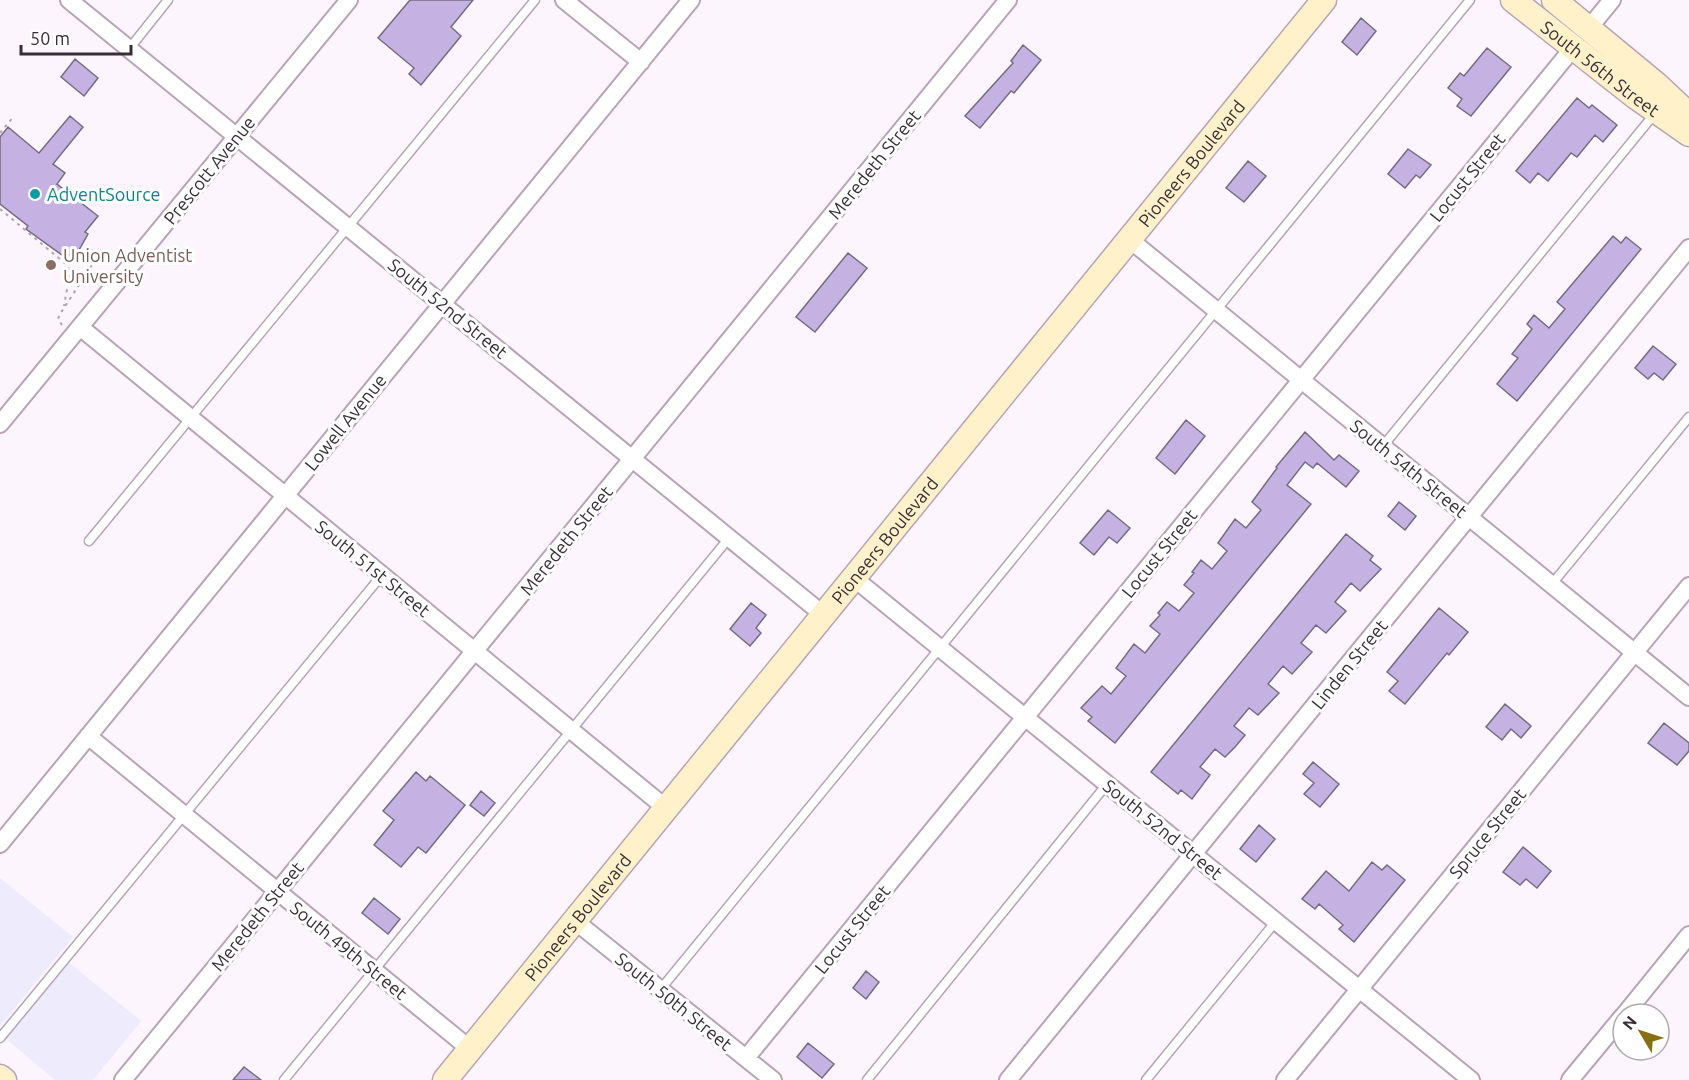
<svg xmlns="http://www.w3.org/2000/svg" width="1689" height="1080" font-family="Ubuntu,sans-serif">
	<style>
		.commercial { fill: #eeebfd }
		.building { fill: #c5b2e2; stroke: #746c82; stroke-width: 1.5 }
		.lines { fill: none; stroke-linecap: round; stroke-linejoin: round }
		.service-casing { stroke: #b8a3b7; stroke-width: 11 }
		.minor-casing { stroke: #b8a3b7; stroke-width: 20 }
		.secondary-casing { stroke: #b8a3b7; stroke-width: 27 }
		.path { stroke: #aea5ad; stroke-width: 2; stroke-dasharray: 3 4.5; stroke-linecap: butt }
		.service { stroke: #fff; stroke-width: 8 }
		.minor { stroke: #fff; stroke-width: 16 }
		.secondary { stroke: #fff1ca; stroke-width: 24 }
		.culture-dot { fill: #0f9aa8; stroke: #fff; stroke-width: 2 }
		.education-dot { fill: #8d6e63; stroke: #fff; stroke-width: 2 }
		.labels { text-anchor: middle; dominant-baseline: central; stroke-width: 6; stroke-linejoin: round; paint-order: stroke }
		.street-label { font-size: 18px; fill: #372e36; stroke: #fff }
		.culture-label { font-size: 18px; fill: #0d838f; stroke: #fff; text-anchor: start }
		.education-label { font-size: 18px; fill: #785e54; stroke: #fff; text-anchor: start }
	</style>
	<rect width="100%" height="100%" fill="#fdf5fd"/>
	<path class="commercial" d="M0,878L73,937L0,1026Z
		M68,962L141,1021L93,1080H55L5,1038Z"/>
	<path class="building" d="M410,0H473L451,27L461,36L421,85L409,74L414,68L378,38Z
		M1361,18L1376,31L1357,55L1342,42Z
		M1023,45L1041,60L1014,93L1011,91L980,128L965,116L1013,63L1011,61Z
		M1487,48L1511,67L1471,116L1457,106L1462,99L1448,88L1460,73L1464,76Z
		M75,59L98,78L84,96L61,77Z
		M1577,98L1589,108L1592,105L1617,125L1603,142L1595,135L1577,157L1571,153L1548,181L1538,173L1530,183L1516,171Z
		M70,116L83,127L53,164L65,173L57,184L98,216L85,232L88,234L75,257L69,254L66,258L26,229L28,226L0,204V137L8,127L39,153Z
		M1408,149L1431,165L1420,178L1416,175L1405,188L1388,174Z
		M1248,161L1266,176L1244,202L1226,188Z
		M1613,236L1621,243L1626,237L1641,249L1517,401L1497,384L1518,358L1512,354L1532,329L1527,324L1534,315L1549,328L1565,309L1557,302Z
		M848,253L867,268L815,332L796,317Z
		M1653,346L1676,364L1663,380L1654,373L1648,379L1635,368Z
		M1186,420L1205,436L1175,474L1156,458Z
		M1305,432L1334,460L1339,455L1359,471L1346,487L1317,463L1313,468L1305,462L1287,485L1311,504L1115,743L1088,721L1092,717L1081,708L1102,686L1111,694L1126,676L1116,668L1134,644L1145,653L1160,634L1150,626L1160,615L1158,613L1167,602L1179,611L1194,593L1184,585L1194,573L1192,572L1201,560L1212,569L1227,551L1218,543L1235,519L1246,528L1261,510L1252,502L1277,468L1276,467Z
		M1399,502L1416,516L1405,530L1388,516Z
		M1108,510L1130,528L1117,543L1109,537L1094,555L1080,543Z
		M1346,534L1373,556L1370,560L1381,569L1360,591L1351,583L1335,602L1346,611L1326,633L1316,625L1301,643L1312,652L1292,674L1283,666L1268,684L1279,693L1258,715L1249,708L1234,726L1245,735L1235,747L1225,757L1215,749L1200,767L1210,775L1192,799L1181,790L1178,794L1151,772Z
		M751,603L766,615L756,628L761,633L750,646L730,629Z
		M1439,608L1468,632L1449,655L1447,653L1405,704L1389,691L1398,681L1387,672Z
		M1505,704L1531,726L1521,738L1511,729L1502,740L1486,727Z
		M1664,723L1689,743V751L1677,765L1648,743Z
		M1313,762L1339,784L1320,807L1304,794L1314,783L1303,774Z
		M416,772L426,781L430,776L465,805L426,853L418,847L401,867L374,845L394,820L383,811Z
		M481,791L495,803L484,816L470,805Z
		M1259,825L1275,839L1256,862L1240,849Z
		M1523,847L1551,871L1537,888L1526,879L1520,885L1503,872Z
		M1372,862L1382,870L1387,865L1405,880L1354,942L1339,929L1343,925L1319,904L1315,909L1302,899L1326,871L1349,891Z
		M374,898L400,919L388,934L362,913Z
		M866,971L879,982L866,999L853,988Z
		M808,1043L834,1064L822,1078L797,1057Z
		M244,1067L261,1080H233Z"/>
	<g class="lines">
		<defs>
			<path id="service" d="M129,49L168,0
				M1383,446L1656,112
				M89,541L535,0
				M1552,584L1689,417
				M660,990L1470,0
				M0,1038L382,575
				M284,1080L729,538
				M867,1080L1107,784
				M1146,1080L1277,920"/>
			<path id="minor" d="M69,0L825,616
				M564,0L641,62
				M1589,28L1612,0
				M1129,239L1689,697
				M80,327L667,809
				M0,424L349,0
				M855,579L1471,1080
				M88,736L470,1049
				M0,844L691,0
				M575,921L773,1080
				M1625,1014L1689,935
				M746,1058L1573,48
				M123,1080L1008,0
				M1008,1080L1689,248
				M1285,1080L1689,586
				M1570,1080L1623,1016"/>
			<g id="secondary">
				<path id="s1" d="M1513,0L1636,97L1689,134"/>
				<path d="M1554,0L1657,85L1689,115"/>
				<path d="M0,1077L4,1080"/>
				<path id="s2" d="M445,1080L1324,0"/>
			</g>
		</defs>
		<use href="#service" class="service-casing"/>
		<use href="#minor" class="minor-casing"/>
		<use href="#secondary" class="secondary-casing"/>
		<path class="path" d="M0,133L14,116
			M0,209L67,265L70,273L64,306
			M62,325L58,319L60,314L98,256L92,250L67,265"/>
		<use href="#service" class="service"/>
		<use href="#minor" class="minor"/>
		<use href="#secondary" class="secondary"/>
	</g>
	<circle class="culture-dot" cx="35" cy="194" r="6"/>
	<circle class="education-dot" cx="51" cy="265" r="6"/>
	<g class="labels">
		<g class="street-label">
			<text stroke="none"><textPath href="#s1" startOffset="111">South 56th Street</textPath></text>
			<text stroke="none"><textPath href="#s2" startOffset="1182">Pioneers Boulevard</textPath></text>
			<text transform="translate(874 164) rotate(-51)">Meredeth Street</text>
			<text transform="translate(209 170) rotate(-51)">Prescott Avenue</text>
			<text transform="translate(1467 177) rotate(-51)">Locust Street</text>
			<text transform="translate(448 308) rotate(39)">South 52nd Street</text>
			<text transform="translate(345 422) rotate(-51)">Lowell Avenue</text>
			<text transform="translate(1409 468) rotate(39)">South 54th Street</text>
			<text transform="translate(566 540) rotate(-51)">Meredeth Street</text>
			<text stroke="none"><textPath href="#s2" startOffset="696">Pioneers Boulevard</textPath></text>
			<text transform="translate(1159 553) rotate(-51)">Locust Street</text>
			<text transform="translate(373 568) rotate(39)">South 51st Street</text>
			<text transform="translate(1349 664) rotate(-51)">Linden Street</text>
			<text transform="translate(1163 829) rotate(39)">South 52nd Street</text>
			<text transform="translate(1487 833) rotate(-51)">Spruce Street</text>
			<text transform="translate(257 916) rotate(-51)">Meredeth Street</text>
			<text stroke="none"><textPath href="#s2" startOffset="210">Pioneers Boulevard</textPath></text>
			<text transform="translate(852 929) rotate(-51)">Locust Street</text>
			<text transform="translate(349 950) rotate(39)">South 49th Street</text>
			<text transform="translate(674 1001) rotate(39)">South 50th Street</text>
		</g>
		<g class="culture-label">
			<text x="47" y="194">AdventSource</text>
		</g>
		<g class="education-label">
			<text x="63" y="255">Union Adventist<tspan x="63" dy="21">University</tspan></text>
		</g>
	</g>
	<g transform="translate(1641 1032) rotate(309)"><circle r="28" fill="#ffffff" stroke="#afabaf" stroke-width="1.5"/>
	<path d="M0-4.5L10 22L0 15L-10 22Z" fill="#876f0f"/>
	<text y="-9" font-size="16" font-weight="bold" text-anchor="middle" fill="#372e36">N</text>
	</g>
	<path d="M21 45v9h110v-9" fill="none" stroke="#372e36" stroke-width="3"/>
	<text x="30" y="45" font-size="18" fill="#372e36" stroke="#ffffff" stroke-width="4.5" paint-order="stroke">50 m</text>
</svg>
